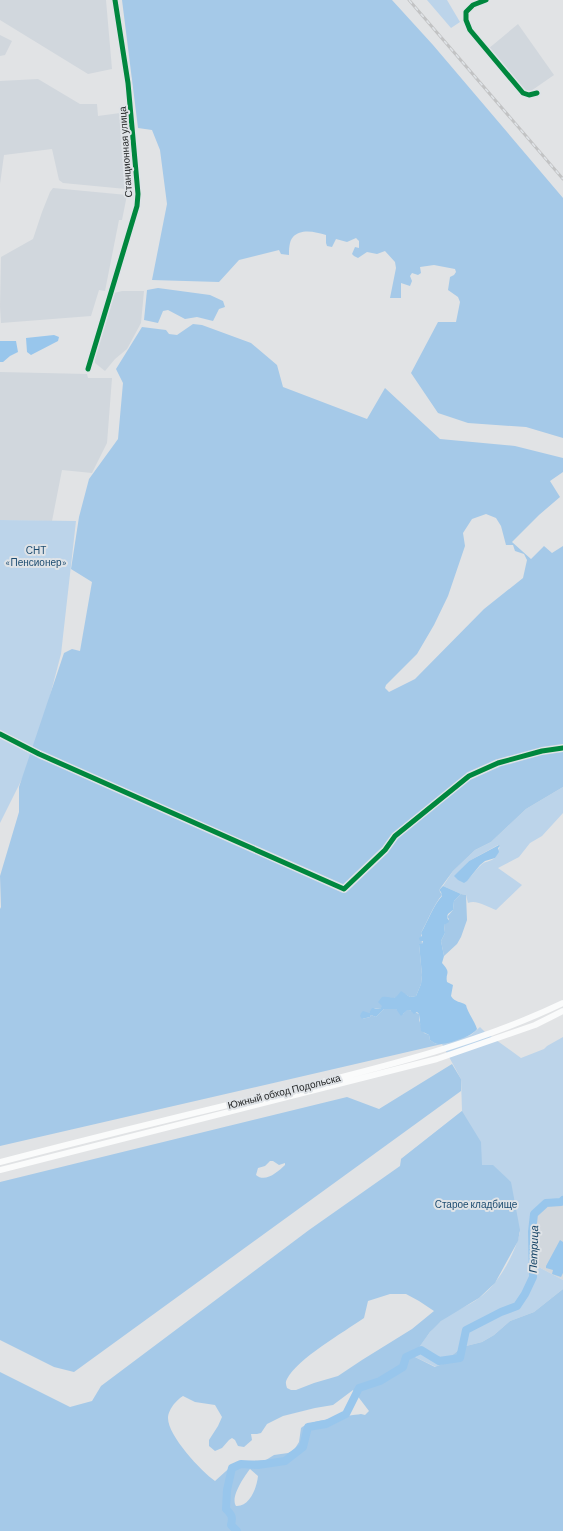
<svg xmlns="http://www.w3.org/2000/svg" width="563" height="1531" font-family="Barlow,sans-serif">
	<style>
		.built { fill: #d1d7dd }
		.green { fill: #bcd4ea; fill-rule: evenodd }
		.forest { fill: #a5c9e8; fill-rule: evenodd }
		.water { fill: #98c6ec }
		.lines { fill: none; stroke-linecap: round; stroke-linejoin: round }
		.river { stroke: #98c6ec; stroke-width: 8 }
		.minor { stroke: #fafbfb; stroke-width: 5 }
		.major { stroke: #fafbfb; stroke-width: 6 }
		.rail-casing { stroke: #c2c3c4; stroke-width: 3 }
		.rail { stroke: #dfe3e7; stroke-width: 1.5; stroke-dasharray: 4.5; stroke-linecap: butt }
		.cycleway-casing { stroke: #dfe3e7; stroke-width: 8 }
		.cycleway { stroke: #00873e; stroke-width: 5 }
		.labels { text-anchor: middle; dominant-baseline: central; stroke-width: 4; stroke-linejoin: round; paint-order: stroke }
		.street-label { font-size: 10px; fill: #27292a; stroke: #dfe3e7 }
		.park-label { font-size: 10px; fill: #1d4c70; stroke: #dfe3e7 }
		.water-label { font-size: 11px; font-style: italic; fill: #0e3e62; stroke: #dfe3e7 }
	</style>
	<rect width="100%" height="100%" fill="#e1e3e5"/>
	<path class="built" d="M0,0H106L112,69L88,74L0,20Z
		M518,24L554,75L528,93L518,86L488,49Z
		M0,35L12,41L5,55L0,56Z
		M38,79L80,104H97L98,116L120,113L126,189L63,183L59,180L52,149L4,155L0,184V81Z
		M53,188L127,195L122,220H119L105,291L99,290L91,316L1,323L0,307L1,257L33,239L42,212L50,192Z
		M122,291H144L141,323L127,349L115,359L105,371L95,363L94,353L111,296L114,293Z
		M0,372L87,374L88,378H112L107,443L92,473L62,470L52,521L0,520Z
		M563,1200V1280L533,1264L532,1232L534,1214L546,1203L561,1202Z"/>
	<path class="green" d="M427,0H447L460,22L451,28Z
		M0,520L76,521L61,654L35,753L0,823Z
		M563,787V813L542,836L530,843L519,857L498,868L522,885L496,910C488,907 476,899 468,903L466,895L461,894L443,886L453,871L475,850L491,842L526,809ZM498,845L500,846L495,858C490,862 484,861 480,866C475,871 469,880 463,882L455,876L469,861Z
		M480,1027L485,1032L521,1058L544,1049L547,1046L563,1037V1200L561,1202L546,1203L534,1214L532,1232L533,1264L563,1280V1289L534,1312L510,1321L494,1335L482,1342L462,1347L442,1364L436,1367L413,1356C422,1344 430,1329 442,1320C453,1311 467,1307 479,1298C498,1285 515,1254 520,1232L401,1159L462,1111L461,1079L442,1044L471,1035Z"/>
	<path class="forest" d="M122,0H392L433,45L563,198V438L526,427L468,423L438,413L411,373L438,322H456L460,302L458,297L448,290L450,277L454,275L456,272L455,269L434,265L420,267L421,273L418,275L412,273L410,276L412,281L410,286L401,283V298H390L396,268L395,262L385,251L377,254L367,252L358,258L354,256L352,254L355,247L359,248V241L356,238L347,242L336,239L332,247L327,246L326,243V235C316,232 301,228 293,237C289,241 289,250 289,255L281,254L279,250L239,260L219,282L152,280L167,204L160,150L152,130L138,128Z
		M158,288L210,295L223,301L225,307L219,309L213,321L197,317L185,319L168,310L163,311L158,323L144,320L147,290Z
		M193,324L202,325L251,343L277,365L283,387L367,419L385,388L440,439L515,446L563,458V472L550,481L560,497L539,515L512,542L531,559L544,546L552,553L563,546V787L526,809L491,842L475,850L453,871L439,890L442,895C433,906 428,920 421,933L422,944H419L422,975L421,984L416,996L410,997L405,994L391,999L380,1009L375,1008L369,1013H366L362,1019L370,1017L371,1015L376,1017L384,1009H396L403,1014L407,1009L419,1014V1020L424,1033L429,1035L430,1040L436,1044H442L0,1146V909L1,907L0,876L19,812V787L64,653L72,649L80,651L92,582L71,569L79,517L89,479L118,439L123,383L116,369L142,327L166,330L169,334L177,335ZM486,514L496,518L501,526L506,545H513L515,551L524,554L527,560L523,578L484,609L415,679L389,692L385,688L386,685L417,654L434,625L448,596L465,546L463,533L472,519Z
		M461,894L466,895L467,920L461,937L457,944L444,956L441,941L445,933L444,925L449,919L447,917L453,910L454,901Z
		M452,1064L461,1079V1091L74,1372L54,1367L0,1340V1182L347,1097L379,1109ZM270,1161H273L279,1165L285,1163V1165C278,1172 265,1183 256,1175L258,1168L265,1166Z
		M462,1111L481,1142L482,1165H493L511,1182L520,1230L518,1241L495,1283L479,1298L441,1321L430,1332L413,1356L435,1367L442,1364L462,1347L482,1342L494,1335L510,1321L534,1312L563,1289V1531H0V1372L70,1407L92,1401L101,1386L309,1230L400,1166L401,1159ZM390,1294H406L419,1301L434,1311L412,1329L362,1360L338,1376L314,1383L296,1390H291L287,1388C286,1385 285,1382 287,1379C297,1359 344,1332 364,1318L368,1301ZM353,1390L369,1411L365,1415L361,1414C348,1416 310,1420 301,1428L299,1442L294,1450L288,1453L274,1455L266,1460L242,1461L236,1462L215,1481C201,1471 168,1436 168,1418C168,1413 171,1408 174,1404C177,1401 179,1398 183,1396L195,1402L215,1405L222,1417L218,1426L209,1440V1446L215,1451L222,1448L229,1440L232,1438L235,1440L238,1446L244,1447L252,1440L251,1434H257L261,1433L267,1424L283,1416L315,1408L333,1405ZM250,1469L258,1476C257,1487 250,1507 236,1506C230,1497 244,1477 250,1469Z"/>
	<path class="water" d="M54,335L59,337L58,341L31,355L27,352L26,338Z
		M0,341H16L18,352L10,356L3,362H0Z
		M499,845L500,846L498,848L499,852L495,858L485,861L480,865L467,881L464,883L458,880L454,876L469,861Z
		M443,886L461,894L454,901L453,910L448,914L447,917L449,922L444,925L445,933L441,941L444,956L442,963C452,974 445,972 447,982L453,985L451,996C455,1003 461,1001 466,1005C467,1011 475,1022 477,1029C473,1036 447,1045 438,1044C435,1044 433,1042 430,1040L429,1035L421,1031L419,1014L417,1012L414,1014L410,1010H407L401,1016L396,1009H384L376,1017L371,1015L370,1017L362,1019L360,1016L361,1013L363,1011L369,1013L372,1008L380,1009L382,1006L378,1002L382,997C392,995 393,1003 401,991L410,997L416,996L421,984L422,975L419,944H422L423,941H420L419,938L422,936L421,933C428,921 433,906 442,896L441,892L439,890Z
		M560,1240L563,1242V1273L561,1277L552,1274L553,1270L546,1268V1266Z"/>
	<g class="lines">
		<path class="river" d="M237,1531L231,1525C233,1517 232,1515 226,1509L227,1490L232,1468L241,1464L258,1465L285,1461L303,1447L308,1427L326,1424L346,1414L359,1388L380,1381L403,1367L406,1357L421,1350L439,1361L460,1358L466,1330L501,1312L517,1306L525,1294L533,1277L532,1232L534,1214L546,1203L561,1202L563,1200"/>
		<path class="minor" d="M486,0L473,5L466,12V20L470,30L523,93L529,95L537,93
			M88,369L137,206L138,194L128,83L115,0
			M0,734L39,754L344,889L385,850L395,836L469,776L498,763L542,751L563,748"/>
		<path class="major" d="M0,1162C96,1137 193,1113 290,1090C382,1067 477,1044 563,1003
			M0,1170L437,1059L535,1025L563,1011"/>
		<defs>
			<path id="rail" d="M409,0L563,179"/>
		</defs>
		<use href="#rail" class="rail-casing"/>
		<use href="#rail" class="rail"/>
		<defs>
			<path id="cycleway" d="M486,0L473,5L466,12V20L470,30L523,93L529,95L537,93
				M88,369L137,206L138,194L128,83L115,0
				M0,734L39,754L344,889L385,850L395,836L469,776L498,763L542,751L563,748"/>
		</defs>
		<use href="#cycleway" class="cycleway-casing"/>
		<use href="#cycleway" class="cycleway"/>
	</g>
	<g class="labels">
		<g class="street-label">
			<text transform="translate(125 152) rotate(-94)">Станционная улица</text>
			<text transform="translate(284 1091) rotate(-14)">Южный обход Подольска</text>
		</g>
		<g class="park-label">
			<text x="36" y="550">СНТ<tspan x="36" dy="12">«Пенсионер»</tspan></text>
			<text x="476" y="1204">Старое кладбище</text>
		</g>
		<g class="water-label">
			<text transform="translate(533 1249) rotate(-88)">Петрица</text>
		</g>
	</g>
</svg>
